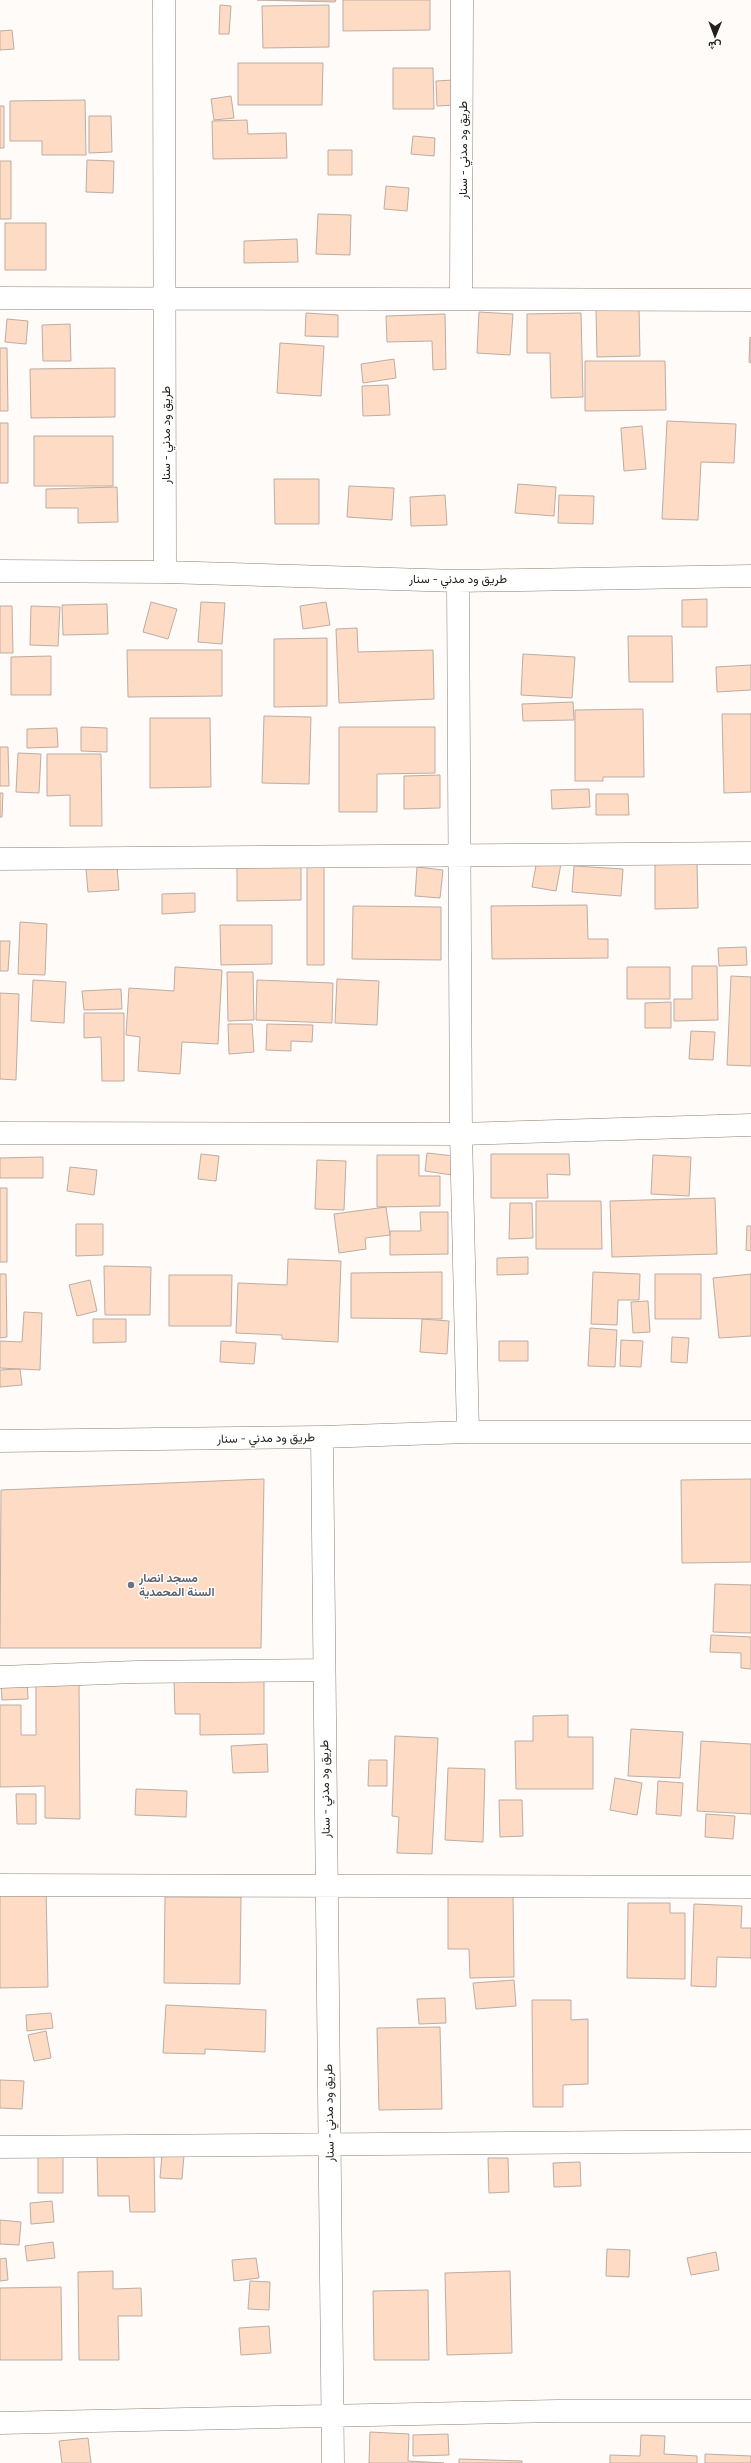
<svg xmlns="http://www.w3.org/2000/svg" width="751" height="2463" font-family="Figtree,Vazirmatn,sans-serif">
	<style>
		.building { fill: #fedbc5; stroke: #bdada3 }
		.lines { fill: none; stroke-linecap: round; stroke-linejoin: round }
		.minor-casing { stroke: #8c8174; stroke-width: 23 }
		.minor { stroke: #fff; stroke-width: 22 }
		.worship-dot { fill: #6b7280; stroke: #fff; stroke-width: 1.5 }
		.labels { text-anchor: middle; dominant-baseline: central; stroke-width: 3; stroke-linejoin: round; paint-order: stroke }
		.street-label { font-size: 12px; fill: #25201b; stroke: #fff }
		.worship-label { font-size: 12px; font-weight: bold; fill: #5b616d; stroke: #fff; text-anchor: start }
	</style>
	<rect width="100%" height="100%" fill="#fefbf8"/>
	<path class="building" d="M257,0H336L335,2Z
		M343,0H430V30L343,31Z
		M220,5L231,6L229,34H219Z
		M329,5V47L263,48L262,6Z
		M12,30L14,49L0,50V31Z
		M238,63H323L322,105H238Z
		M393,68H433L434,109H393Z
		M454,80L456,105L437,106L436,81Z
		M231,96L234,118L214,120L211,99Z
		M85,100L86,155H42V141H10V101Z
		M0,106H4V148H0Z
		M89,116H111L112,152L89,153Z
		M247,120L248,134L286,133L287,158L213,159L212,121Z
		M413,136L435,138L434,156L411,154Z
		M328,150H352V175H328Z
		M87,160L114,161L113,193L86,192Z
		M0,161H11V219H0Z
		M386,186L409,188L407,211L384,209Z
		M318,214L351,215L350,255L316,254Z
		M5,223H46V270H5Z
		M297,239L298,262L244,263V241Z
		M639,308L640,356L597,357L596,309Z
		M479,312L513,314L510,355L477,353Z
		M306,313L338,315V337L305,336Z
		M581,313L583,397L551,398L550,353H527V314Z
		M445,314L446,369L433,370L432,341L387,342L386,316Z
		M7,319L28,321L26,344L5,342Z
		M70,324L71,361H43L42,325Z
		M750,337L751,338V363L749,362Z
		M280,343L324,346L321,396L277,393Z
		M0,348H7L8,411H0Z
		M394,359L396,378L363,383L361,364Z
		M585,361H665L666,410L585,411Z
		M115,368V417L31,418L30,369Z
		M388,385L390,415L363,416L362,386Z
		M667,421L736,424L734,463L701,462L698,520L662,519Z
		M0,423H8V483H0Z
		M642,426L646,469L624,471L621,428Z
		M34,436H113V486H34Z
		M274,479H319V524H275Z
		M518,484L556,487L554,516L515,513Z
		M349,486L394,488L392,520L347,517Z
		M117,487L118,522L78,523V508H46V489Z
		M445,495L447,525L411,526L410,497Z
		M559,495L594,496L593,524L558,523Z
		M707,599V627H682V600Z
		M151,602L177,609L168,639L143,632Z
		M201,602L225,603L222,644L198,642Z
		M326,602L330,625L303,629L300,606Z
		M107,604L108,634L63,635L62,605Z
		M0,606H12L13,653H0Z
		M31,606L60,607L58,646L30,645Z
		M357,628L358,652L433,650L434,699L339,703L336,629Z
		M628,636H672L673,682H629Z
		M327,638V706L274,707V639Z
		M127,650H222V696L128,697Z
		M523,654L575,657L572,698L521,695Z
		M51,656V695H11V657Z
		M751,665V690L717,692L716,667Z
		M573,702L574,720L523,721L522,704Z
		M643,709L644,777H603V781H575V710Z
		M722,714H751V792L724,793Z
		M264,716L311,717L309,784L262,783Z
		M150,718H210L211,787L150,788Z
		M81,727L107,728V752L81,751Z
		M339,727H435V773L377,774V812H339Z
		M57,728L58,747L27,748V729Z
		M0,747H8L9,786H0Z
		M18,753L41,754L39,793L16,792Z
		M47,754H101L102,826H70V795L47,796Z
		M440,775V808L404,809V776Z
		M589,789L590,807L552,809L551,790Z
		M0,793H3L2,817H0Z
		M596,794H628L629,815H596Z
		M537,860L561,864L556,891L532,887Z
		M655,863H697L698,908L655,909Z
		M301,865V900L237,901V866Z
		M307,865L324,866V965H307Z
		M574,866L623,869L621,896L572,892Z
		M117,867L119,890L88,892L86,869Z
		M417,867L443,870L440,898L415,896Z
		M195,893V912L162,914V894Z
		M587,905L588,939H608V958L492,959L491,906Z
		M353,906L441,907V960L352,959Z
		M20,922L47,924L45,975L18,974Z
		M220,925H272V964L221,965Z
		M0,941H10L8,971H0Z
		M746,947L747,965L719,966L718,948Z
		M692,966H717L718,1020L674,1021V999H692Z
		M175,967L222,970L218,1044L182,1042L180,1074L138,1071L140,1037L126,1035L129,988L174,991Z
		M627,967H670V999H627Z
		M227,972H253L254,1020L228,1021Z
		M731,976L751,977V1066L727,1065Z
		M337,979L379,981L377,1025L335,1023Z
		M33,980L66,982L64,1023L31,1021Z
		M257,980L333,983L332,1023L256,1020Z
		M121,989L122,1009L84,1010L82,991Z
		M0,993L19,994L16,1080L0,1079Z
		M671,1002V1028H645V1003Z
		M84,1013H124V1081H102L101,1037L84,1038Z
		M228,1024H252L254,1052L229,1054Z
		M267,1024L313,1025L312,1042L291,1041V1051L266,1050Z
		M691,1031L715,1032L713,1060L689,1059Z
		M427,1153L454,1156L452,1175L425,1171Z
		M201,1154L219,1156L216,1181L198,1179Z
		M491,1154H569L570,1175L547,1174L548,1198H491Z
		M377,1155H419V1176H440V1206L377,1207Z
		M653,1155L691,1157L689,1196L651,1194Z
		M43,1157V1178H0V1158Z
		M317,1160L346,1161L344,1210L315,1209Z
		M70,1167L97,1170L94,1195L67,1191Z
		M0,1188H7V1262H0Z
		M715,1198L717,1254L612,1257L610,1201Z
		M536,1201H601L602,1249H536Z
		M510,1203H532L533,1238L509,1239Z
		M386,1207L390,1235L365,1238L366,1249L339,1253L334,1214Z
		M420,1212H448V1254L390,1255V1231H421Z
		M76,1224H103V1255L76,1256Z
		M747,1226H751V1251L746,1250Z
		M528,1257V1274L497,1275V1258Z
		M288,1259L341,1261L338,1342L282,1339V1335L236,1333L238,1283L287,1285Z
		M104,1266L151,1267L150,1315H105Z
		M442,1272V1319L351,1318V1273Z
		M593,1272L640,1274L639,1300H618L617,1325L591,1324Z
		M0,1274H6L7,1337L0,1338Z
		M655,1274H701V1319H655Z
		M751,1274V1336L719,1338L713,1278Z
		M169,1275H232L231,1326H169Z
		M90,1280L97,1311L77,1316L69,1285Z
		M648,1301L650,1332L633,1333L631,1302Z
		M24,1312L42,1313L40,1370L0,1368V1341L22,1342Z
		M93,1319H126V1342L93,1343Z
		M422,1319L449,1321L447,1354L420,1352Z
		M590,1328L617,1330L615,1367L588,1366Z
		M672,1337L689,1338L687,1363L671,1362Z
		M621,1340L643,1341L641,1367L620,1366Z
		M221,1341L256,1343L254,1364L220,1362Z
		M499,1341H528V1361H499Z
		M20,1369L22,1385L0,1387V1370Z
		M264,1479L261,1648H0L1,1490Z
		M751,1479V1562L682,1563L681,1480Z
		M715,1584L751,1585V1633L713,1632Z
		M711,1635L751,1637V1669L741,1668V1653L710,1652Z
		M264,1679V1734L200,1735V1714H175L174,1680Z
		M27,1681L28,1699L2,1700L1,1682Z
		M36,1681H79L80,1819L45,1818V1786L0,1787V1705H21V1735H36Z
		M568,1715V1737H593V1789H516L515,1741H533V1716Z
		M631,1729L683,1732L680,1778L628,1776Z
		M395,1736L438,1738L432,1854L397,1853L399,1817L392,1816Z
		M701,1741L751,1744V1814L697,1811Z
		M267,1744L268,1772L233,1773L231,1746Z
		M369,1760H387V1786H368Z
		M448,1768L485,1769L483,1842L445,1840Z
		M615,1778L642,1783L637,1815L610,1810Z
		M658,1781L683,1783L681,1816L656,1814Z
		M136,1789L187,1791L186,1817L135,1815Z
		M16,1794H36V1824H17Z
		M499,1800H522L523,1836L500,1837Z
		M706,1814L735,1816L733,1839L705,1837Z
		M46,1888L48,1987L0,1988V1889Z
		M513,1892L514,1977L470,1978L469,1949H448V1894Z
		M165,1897H241L240,1984L164,1983Z
		M628,1903H670V1913H685V1979L627,1978Z
		M694,1904L742,1906L741,1928H751V1958L717,1957L716,1987L691,1986Z
		M514,1980L516,2006L476,2009L473,1983Z
		M445,1998L446,2023L419,2024L417,1999Z
		M532,2000H571V2020L588,2019V2084L563,2085V2107H533Z
		M166,2005L266,2010L265,2052L205,2049V2054L163,2053Z
		M51,2013L53,2028L27,2031L26,2015Z
		M440,2027L442,2109L379,2110L377,2028Z
		M46,2031L51,2058L34,2061L28,2035Z
		M0,2080L24,2081L22,2109L0,2108Z
		M154,2154L155,2212H130L129,2196H98L97,2155Z
		M162,2154L184,2155L182,2179L160,2178Z
		M63,2155V2193H38V2156Z
		M488,2158H508L509,2192L489,2193Z
		M580,2162L581,2186L554,2187L553,2163Z
		M52,2201L54,2222L31,2224L30,2203Z
		M0,2220L21,2222L19,2245L0,2244Z
		M53,2242L55,2258L27,2261L25,2246Z
		M607,2249L630,2250L629,2277L606,2276Z
		M716,2252L719,2270L691,2275L687,2258Z
		M6,2258L8,2280L0,2281V2259Z
		M256,2258L259,2278L234,2281L232,2260Z
		M113,2271V2289L141,2288L142,2316H118L119,2360H79L78,2272Z
		M510,2271L512,2353L447,2355L445,2273Z
		M250,2281L270,2282L269,2310L248,2309Z
		M61,2287L62,2360H0V2288Z
		M428,2290L429,2360H374L373,2291Z
		M269,2326L271,2353L241,2355L239,2328Z
		M370,2432L409,2434L408,2461L444,2463H369Z
		M448,2434L449,2455L413,2456V2435Z
		M641,2435L665,2436L664,2454L697,2456V2463H610V2455L640,2456Z
		M88,2438L91,2463H62L59,2441Z
		M705,2454L751,2456V2463H705Z
		M459,2459L522,2461V2463H459Z"/>
	<g class="lines">
		<defs>
			<path id="minor" d="M164,0L165,572
				M0,298L751,300
				M461,299L462,0
				M0,571L165,572L458,581L751,576
				M458,581L461,1134L468,1432
				M0,859L751,853
				M0,1133L461,1134L751,1125
				M322,1437L333,2463
				M0,1441L322,1437L468,1432H751
				M0,1677L136,1672L323,1670
				M0,1885L751,1887
				M0,2147L751,2141
				M0,2423L557,2411H751"/>
		</defs>
		<use href="#minor" class="minor-casing"/>
		<use href="#minor" class="minor"/>
	</g>
	<circle class="worship-dot" cx="131" cy="1585" r="4"/>
	<g class="labels">
		<g class="street-label">
			<text transform="translate(463 150) rotate(-90)">طريق ود مدني - سنار</text>
			<text transform="translate(166 435) rotate(-90)">طريق ود مدني - سنار</text>
			<text x="458" y="579">طريق ود مدني - سنار</text>
			<text transform="translate(266 1438) rotate(-1)">طريق ود مدني - سنار</text>
			<text transform="translate(325 1789) rotate(-91)">طريق ود مدني - سنار</text>
			<text transform="translate(329 2113) rotate(-91)">طريق ود مدني - سنار</text>
		</g>
		<g class="worship-label">
			<text x="139" y="1578">مسجد انصار<tspan x="139" dy="14">السنة المحمدية</tspan></text>
		</g>
	</g>
	<g transform="translate(715 36) rotate(181)" stroke="#ffffff" stroke-width="3" paint-order="stroke">
	<path d="M0-3L7 15L0 10L-7 15Z" fill="#25201b"/>
	<text y="-6" font-size="11" font-weight="bold" text-anchor="middle" fill="#25201b">ش</text>
	</g>
</svg>
